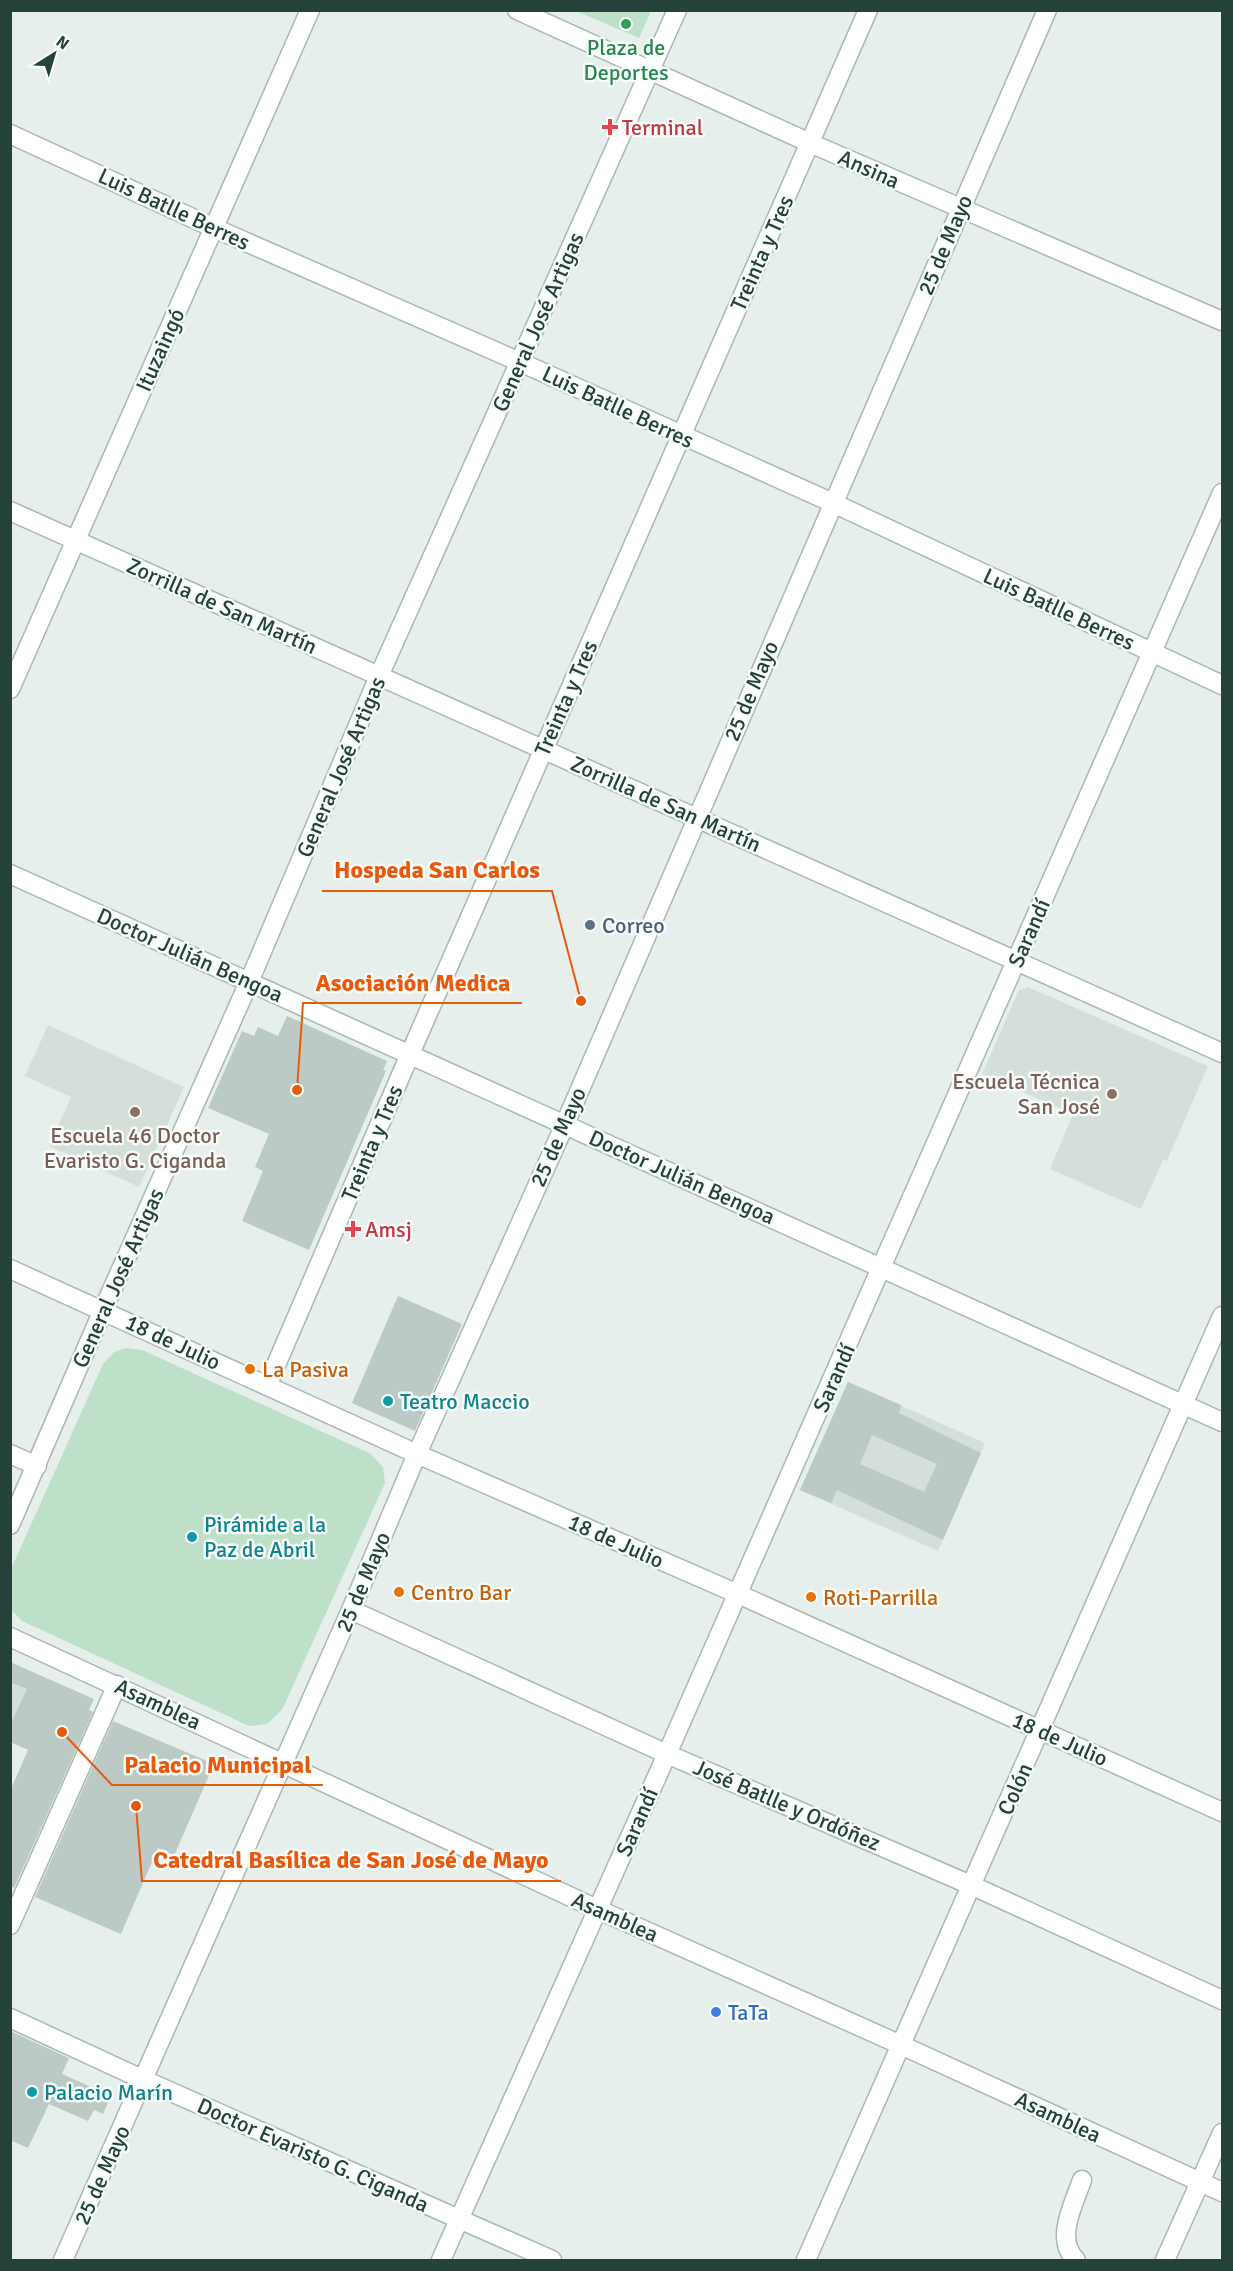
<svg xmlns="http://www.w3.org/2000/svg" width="1233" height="2271" font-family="Signika,sans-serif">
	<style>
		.built { fill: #d4dfda }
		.green { fill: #bfe0c8 }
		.building { fill: #bbcac4; fill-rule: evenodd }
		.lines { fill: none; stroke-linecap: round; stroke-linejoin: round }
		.minor-casing { stroke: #a8b8b2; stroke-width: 21 }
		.minor { stroke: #fff; stroke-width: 18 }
		.leisure-dot { fill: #2e9e5b; stroke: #f7fbf9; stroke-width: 2 }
		.health-dot { fill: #e0444e; stroke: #f7fbf9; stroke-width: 2 }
		.service-dot { fill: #5c6f8a; stroke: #f7fbf9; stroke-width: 2 }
		.education-dot { fill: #8d6e63; stroke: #f7fbf9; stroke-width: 2 }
		.food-dot { fill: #e8710a; stroke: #f7fbf9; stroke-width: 2 }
		.culture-dot { fill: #0f9aa8; stroke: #f7fbf9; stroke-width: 2 }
		.shop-dot { fill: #3f7fe0; stroke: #f7fbf9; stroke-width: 2 }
		.labels { text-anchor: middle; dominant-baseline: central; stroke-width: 5; stroke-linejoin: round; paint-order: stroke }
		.leisure-label { font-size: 22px; fill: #27864d; stroke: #f7fbf9 }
		.health-label { font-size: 22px; fill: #be3a42; stroke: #f7fbf9; text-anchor: start }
		.street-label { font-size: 22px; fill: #24423a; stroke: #f7fbf9 }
		.service-label { font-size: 22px; fill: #4e5e75; stroke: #f7fbf9; text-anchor: start }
		.education-label { font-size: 22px; fill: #785e54; stroke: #f7fbf9; text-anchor: end }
		.food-label { font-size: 22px; fill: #c56008; stroke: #f7fbf9; text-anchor: start }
		.culture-label { font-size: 22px; fill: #0d838f; stroke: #f7fbf9; text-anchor: start }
		.shop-label { font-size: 22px; fill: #366cbe; stroke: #f7fbf9; text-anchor: start }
		.leader { fill: none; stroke: #e8590c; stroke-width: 2 }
		.callout-dot { fill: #e8590c; stroke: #f7fbf9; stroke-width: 2 }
		.callout-label { font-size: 24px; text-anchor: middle; font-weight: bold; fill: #e8590c; stroke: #f7fbf9; stroke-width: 5; stroke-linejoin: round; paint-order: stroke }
	</style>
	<rect width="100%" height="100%" fill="#e6efeb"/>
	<path class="built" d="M1028,987L1208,1066L1167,1161L1163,1160L1141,1209L1050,1169L1073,1114L982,1074L1019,990Z
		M48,1025L184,1087L139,1187L49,1146L71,1097L25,1076Z
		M848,1382L985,1443L938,1551L800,1490Z
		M11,1662L34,1673L11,1725Z"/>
	<path class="green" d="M576,11H651L639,38Z
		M126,1348L142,1350L371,1454L383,1467L385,1483L282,1710L267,1724L249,1726L22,1621L11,1610V1569L103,1364L114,1352Z"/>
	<path class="building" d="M287,1016L387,1061L383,1070L386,1071L309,1250L242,1221L263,1171L255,1167L269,1134L208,1108L242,1031L254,1036L258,1027L278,1036Z
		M398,1296L462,1324L415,1431L352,1403Z
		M848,1382L901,1405L899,1413L981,1453L943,1540L837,1490L831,1503L800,1490ZM872,1435L937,1464L924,1492L860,1464Z
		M10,1662L94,1699L89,1710L93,1712L14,1888L10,1886V1791L28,1750L10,1742V1725L27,1689L10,1682Z
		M113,1721L214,1764L174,1856L158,1848L121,1934L35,1897Z
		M10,2031L69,2058L62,2074L111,2096L103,2114L94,2110L88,2121L49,2104L28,2148L10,2140Z"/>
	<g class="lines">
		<defs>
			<path id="minor" d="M517,10L810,143L1222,321
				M10,134L214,228L520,362L833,503L1222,685
				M10,511L1222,1053
				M10,689L310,10
				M10,874L1222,1422
				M10,1269L417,1454L738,1594L1222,1812
				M267,1386L410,1054L868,10
				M10,1454L37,1466
				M10,1525L103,1310L249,982L379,676L677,10
				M351,1610L667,1754L973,1886L1222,2000
				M10,1637L597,1909L901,2045L1222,2192
				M10,1925L117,1685
				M10,2018L144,2080L552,2260
				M63,2260L351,1610L417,1454L565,1124L1047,10
				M441,2260L667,1754L1222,493
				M806,2260L1222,1316
				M1076,2260C1054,2239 1074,2204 1082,2180
				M1165,2260L1222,2133"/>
		</defs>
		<use href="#minor" class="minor-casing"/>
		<use href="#minor" class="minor"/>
	</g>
	<circle class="leisure-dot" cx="626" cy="24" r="6"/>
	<g class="health-dot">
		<path d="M607 118h6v6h6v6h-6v6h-6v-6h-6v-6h6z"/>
		<path d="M350 1220h6v6h6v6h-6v6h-6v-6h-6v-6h6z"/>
	</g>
	<circle class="service-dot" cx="590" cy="925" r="6"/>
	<g class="education-dot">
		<circle cx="1112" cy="1094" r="6"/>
		<circle cx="135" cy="1112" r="6"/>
	</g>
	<g class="food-dot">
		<circle cx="250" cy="1369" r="6"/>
		<circle cx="399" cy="1592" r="6"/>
		<circle cx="811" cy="1597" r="6"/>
	</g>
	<g class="culture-dot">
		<circle cx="388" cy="1401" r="6"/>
		<circle cx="192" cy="1537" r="6"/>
		<circle cx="32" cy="2092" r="6"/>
	</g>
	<circle class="shop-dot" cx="716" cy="2012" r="6"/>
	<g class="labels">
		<g class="leisure-label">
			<text x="626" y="47">Plaza de<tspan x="626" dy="25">Deportes</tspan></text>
		</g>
		<g class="health-label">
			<text x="622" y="127">Terminal</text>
			<text x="365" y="1229">Amsj</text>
		</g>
		<g class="street-label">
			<text transform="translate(869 169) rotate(24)">Ansina</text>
			<text transform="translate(174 209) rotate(25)">Luis Batlle Berres</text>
			<text transform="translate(945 245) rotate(-67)">25 de Mayo</text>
			<text transform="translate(762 253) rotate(-66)">Treinta y Tres</text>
			<text transform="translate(538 322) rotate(-66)">General José Artigas</text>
			<text transform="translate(160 350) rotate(-66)">Ituzaingó</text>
			<text transform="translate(618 407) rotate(25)">Luis Batlle Berres</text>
			<text transform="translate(222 606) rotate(24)">Zorrilla de San Martín</text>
			<text transform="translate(1059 609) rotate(25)">Luis Batlle Berres</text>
			<text transform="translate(751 691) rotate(-67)">25 de Mayo</text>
			<text transform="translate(566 698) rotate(-66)">Treinta y Tres</text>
			<text transform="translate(341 767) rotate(-67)">General José Artigas</text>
			<text transform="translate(666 804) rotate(24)">Zorrilla de San Martín</text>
			<text transform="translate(1029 933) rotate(-66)">Sarandí</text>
			<text transform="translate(190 955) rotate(24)">Doctor Julián Bengoa</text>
			<text transform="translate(558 1137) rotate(-66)">25 de Mayo</text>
			<text transform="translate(372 1143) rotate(-67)">Treinta y Tres</text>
			<text transform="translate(682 1177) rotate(24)">Doctor Julián Bengoa</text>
			<text transform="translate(118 1278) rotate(-66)">General José Artigas</text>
			<text transform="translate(173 1342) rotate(25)">18 de Julio</text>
			<text transform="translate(834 1378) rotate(-66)">Sarandí</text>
			<text transform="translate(616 1541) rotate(24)">18 de Julio</text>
			<text transform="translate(363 1582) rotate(-67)">25 de Mayo</text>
			<text transform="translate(158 1704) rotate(25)">Asamblea</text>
			<text transform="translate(1060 1739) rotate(24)">18 de Julio</text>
			<text transform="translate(1015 1789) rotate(-66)">Colón</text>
			<text transform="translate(787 1805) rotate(23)">José Batlle y Ordóñez</text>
			<text transform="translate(637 1822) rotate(-66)">Sarandí</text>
			<text transform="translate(615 1917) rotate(24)">Asamblea</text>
			<text transform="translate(1058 2117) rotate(25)">Asamblea</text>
			<text transform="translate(313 2155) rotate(24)">Doctor Evaristo G. Ciganda</text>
			<text transform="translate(102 2175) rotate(-66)">25 de Mayo</text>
		</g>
		<g class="service-label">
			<text x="602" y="925">Correo</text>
		</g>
		<g class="education-label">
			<text x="1100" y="1081">Escuela Técnica<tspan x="1100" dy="25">San José</tspan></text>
			<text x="135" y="1135" text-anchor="middle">Escuela 46 Doctor<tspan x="135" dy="25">Evaristo G. Ciganda</tspan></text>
		</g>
		<g class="food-label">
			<text x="262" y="1369">La Pasiva</text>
			<text x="411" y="1592">Centro Bar</text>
			<text x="823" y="1597">Roti-Parrilla</text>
		</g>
		<g class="culture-label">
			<text x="400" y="1401">Teatro Maccio</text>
			<text x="204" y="1524">Pirámide a la<tspan x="204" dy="25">Paz de Abril</tspan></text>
			<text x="44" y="2092">Palacio Marín</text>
		</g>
		<g class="shop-label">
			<text x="728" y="2012">TaTa</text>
		</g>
	</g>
	<path class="leader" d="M581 1001L552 891H322M297 1090L303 1003H522M62 1732L112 1785H323M136 1806L142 1881H561"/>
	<g class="callout-dot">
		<circle cx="581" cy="1001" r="6"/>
		<circle cx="297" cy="1090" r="6"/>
		<circle cx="62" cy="1732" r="6"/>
		<circle cx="136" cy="1806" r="6"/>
	</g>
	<g class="callout-label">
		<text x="437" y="878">Hospeda San Carlos</text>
		<text x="413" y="991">Asociación Medica</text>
		<text x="218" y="1773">Palacio Municipal</text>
		<text x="351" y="1868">Catedral Basílica de San José de Mayo</text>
	</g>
	<rect width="1233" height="2271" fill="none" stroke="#24423a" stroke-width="24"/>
	<g transform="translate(54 54) rotate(37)" stroke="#f7fbf9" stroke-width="4.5" paint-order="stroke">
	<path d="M0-4.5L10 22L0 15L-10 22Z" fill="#24423a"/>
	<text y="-9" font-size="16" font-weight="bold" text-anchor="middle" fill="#24423a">N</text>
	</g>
</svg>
